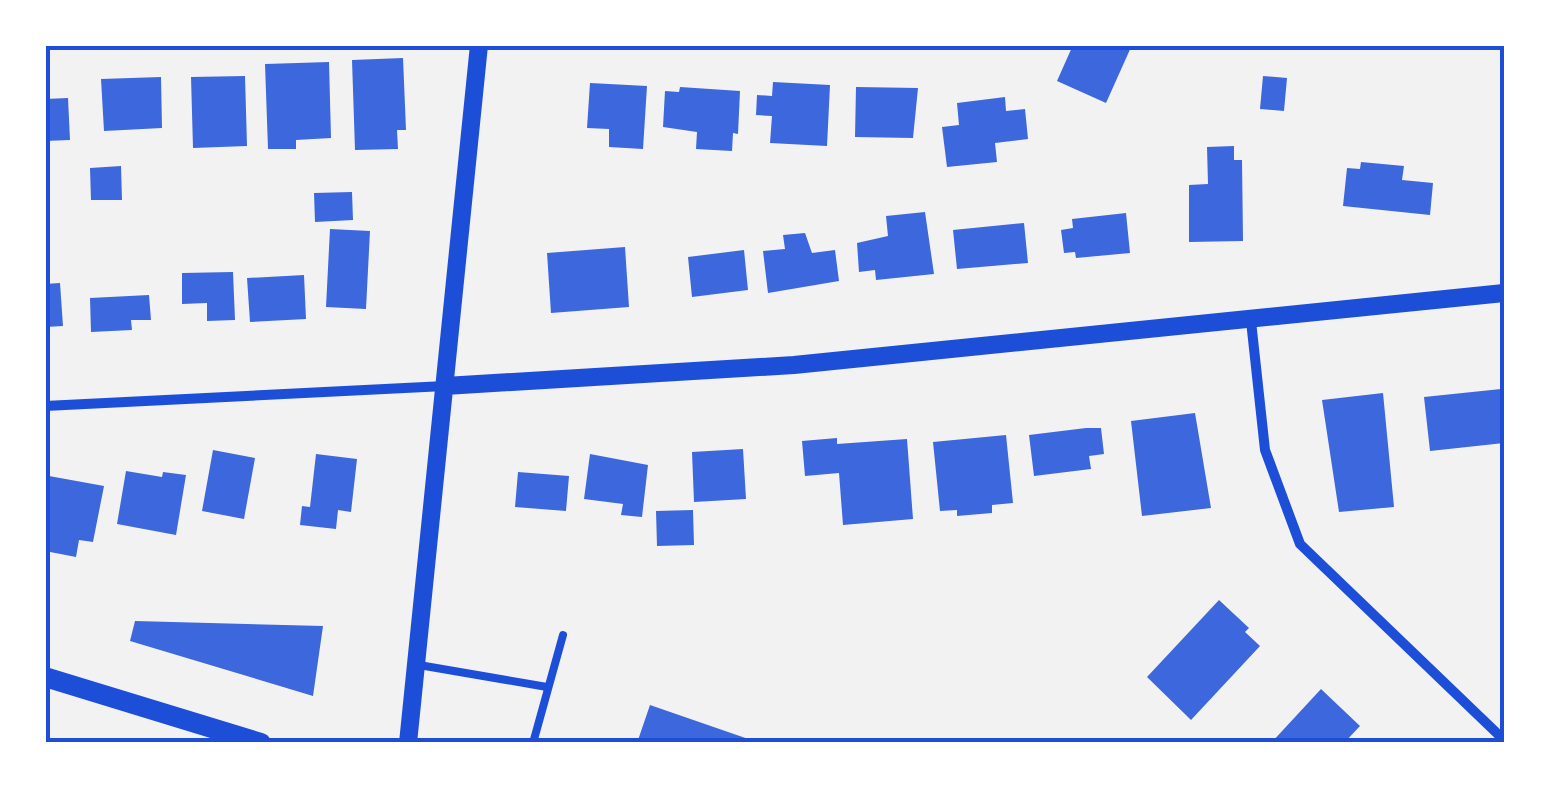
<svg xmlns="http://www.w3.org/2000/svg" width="1549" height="788" font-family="'Open Sans',sans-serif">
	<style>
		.building { fill: #3d67dc }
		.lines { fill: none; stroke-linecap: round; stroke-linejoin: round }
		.service { stroke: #1d4ed8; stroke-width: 8 }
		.minor { stroke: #1d4ed8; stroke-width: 10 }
		.tertiary { stroke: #1d4ed8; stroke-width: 18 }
		.secondary { stroke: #1d4ed8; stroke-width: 20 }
		.neatline { fill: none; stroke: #1d4ed8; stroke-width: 4 }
	</style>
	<rect width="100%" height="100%" fill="#f2f2f2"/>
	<path class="building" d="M1073,45H1132L1106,103L1057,81Z
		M403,58L406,130H397L398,149L355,150L352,60Z
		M329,62L331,138L296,140V149H268L265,64Z
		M245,76L247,146L193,148L191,77Z
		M1263,76L1287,78L1284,111L1260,109Z
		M161,77L162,128L104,131L101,79Z
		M773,82L830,85L827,146L770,143L772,116L756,115L757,95L772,96Z
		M590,83L647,86L643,149L609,147V129L587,128Z
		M680,87L740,91L738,134L733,133L732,151L696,149L697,132L663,127L665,91L679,92Z
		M856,87L918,88L913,138L855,137Z
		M1005,97L1006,111L1025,109L1028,139L995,143L997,162L947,167L942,127L959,125L957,103Z
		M68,98L70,140L45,141V99Z
		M1234,146V160H1242L1243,241L1189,242V185L1208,184L1207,147Z
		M1361,162L1404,166L1402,180L1433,183L1430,215L1343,206L1347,168L1360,169Z
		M121,166L122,200H91L90,168Z
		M352,192L353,220L315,222L314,193Z
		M925,212L934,274L876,280L875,270L859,272L857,243L888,236L886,216Z
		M1126,213L1130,253L1076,258L1075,252L1064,253L1061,230L1073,228L1072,219Z
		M1024,223L1028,263L957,269L953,230Z
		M330,229L370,231L366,309L326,307Z
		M805,233L812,253L835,250L839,281L768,293L763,251L785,249L783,235Z
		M625,247L629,307L551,313L547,253Z
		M744,250L748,290L692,297L688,257Z
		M233,272L235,320L207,321V303L182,304V273Z
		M304,275L306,319L250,322L247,278Z
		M60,283L63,326L45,327V284Z
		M149,295L151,320H131L132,330L91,332L90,298Z
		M1501,389L1504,443L1430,451L1424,397Z
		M1383,393L1394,507L1339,512L1322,400Z
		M1195,413L1211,508L1142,516L1131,421Z
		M1086,428H1101L1104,454L1089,456L1091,469L1034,476L1029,435Z
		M1006,435L1013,503L992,505V513L957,516V510L940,511L933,442Z
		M837,438V444L907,439L913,519L843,525L839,473L805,476L802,441Z
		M743,449L746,499L694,502L692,452Z
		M213,450L255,458L244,519L202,511Z
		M316,454L357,459L351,512L338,510L336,529L300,525L302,506L310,507Z
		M590,454L648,465L642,517L621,515L623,504L584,499Z
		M126,471L162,477L163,472L186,475L176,535L117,524Z
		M518,472L569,476L566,511L515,507Z
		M49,476L104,486L93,542L79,540L76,557L45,551Z
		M693,510L694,545L657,546L656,511Z
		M1219,600L1249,628L1245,632L1260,646L1191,720L1147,677Z
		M135,621L323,626L313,696L130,641Z
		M1321,689L1360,726L1344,743H1271Z
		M650,705L757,742V743H637Z"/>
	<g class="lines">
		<path class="service" d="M419,665L547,687
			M533,743L563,635"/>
		<path class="minor" d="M1251,321L1265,450L1300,544L1504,740
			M45,406L445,386"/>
		<path class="tertiary" d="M445,386L794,365L1504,293
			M408,743L479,45"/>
		<path class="secondary" d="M45,677L261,743"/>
	</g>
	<rect width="1549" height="788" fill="none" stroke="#ffffff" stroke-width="95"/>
	<rect x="48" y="48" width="1454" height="692" class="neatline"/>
</svg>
